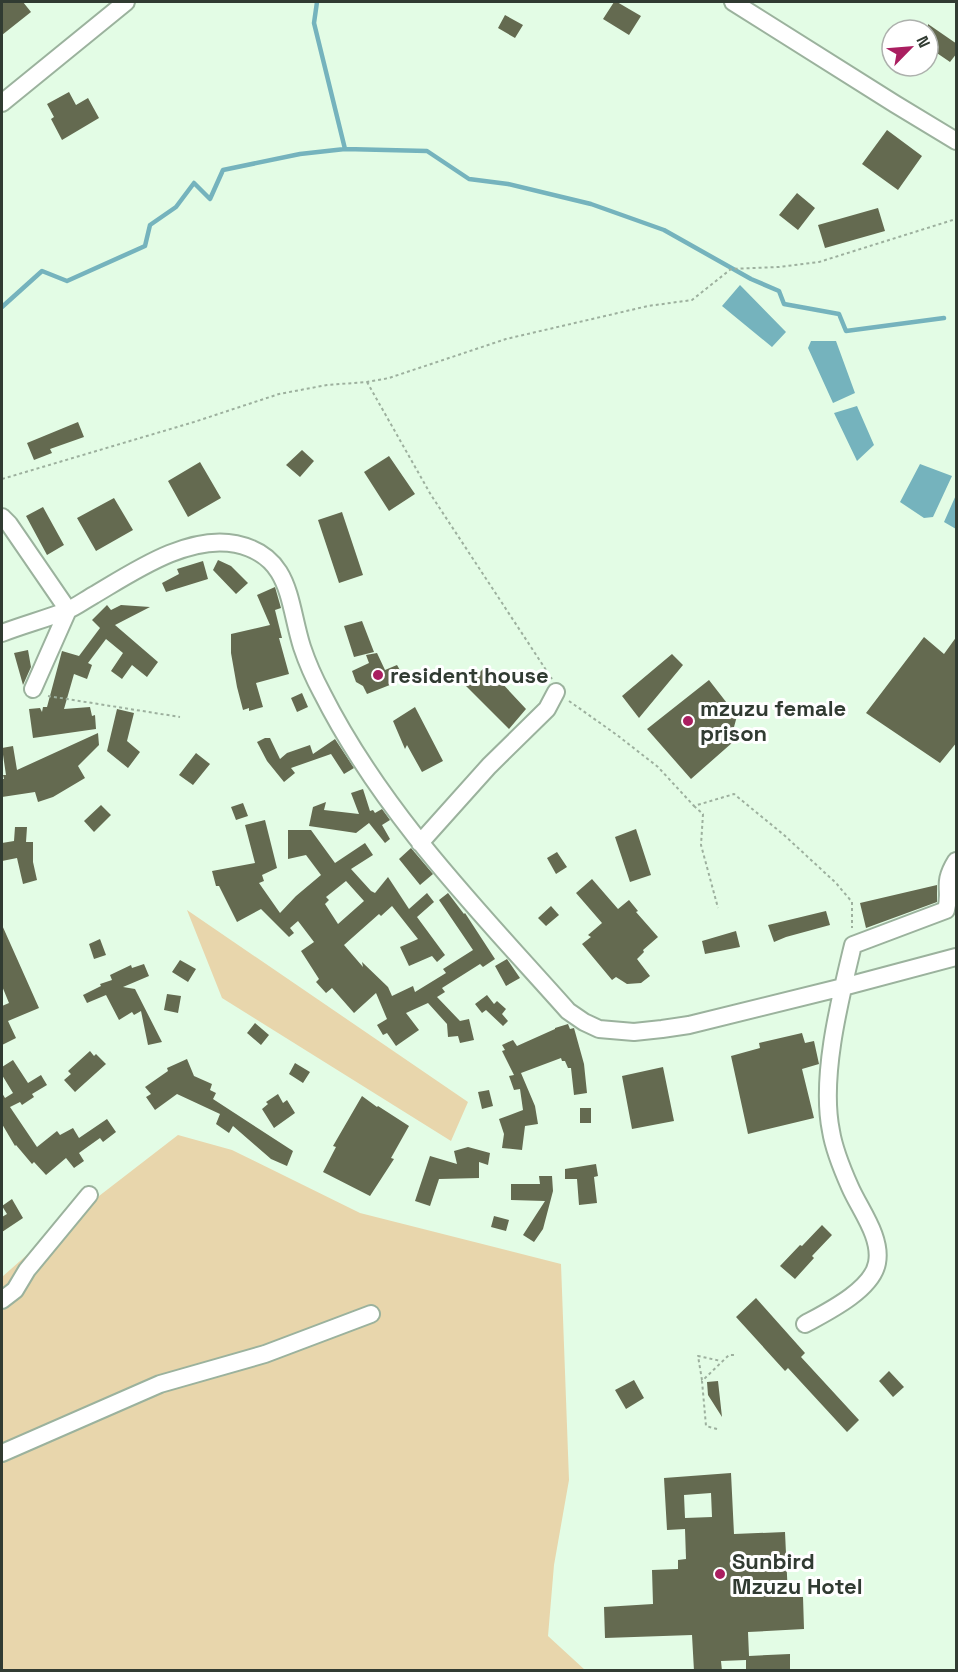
<svg xmlns="http://www.w3.org/2000/svg" width="958" height="1672" font-family="'Space Grotesk',sans-serif">
	<style>
		.green { fill: #e8d6ac }
		.water { fill: #75b3bd }
		.lines { fill: none; stroke-linecap: round; stroke-linejoin: round }
		.stream { stroke: #75b3bd; stroke-width: 4.5 }
		.building { fill: #646a50; fill-rule: evenodd }
		.minor-casing { stroke: #9bb29d; stroke-width: 20 }
		.path { stroke: #9db09e; stroke-width: 2; stroke-dasharray: 3 3; stroke-linecap: butt }
		.minor { stroke: #fff; stroke-width: 16 }
		.poi-dot { fill: #aa1e60; stroke: #fff; stroke-width: 2 }
		.labels { text-anchor: middle; dominant-baseline: central; stroke-width: 6; stroke-linejoin: round; paint-order: stroke }
		.poi-label { font-size: 22px; font-weight: bold; fill: #313b32; stroke: #fff; text-anchor: start }
	</style>
	<rect width="100%" height="100%" fill="#e3fce5"/>
	<path class="green" d="M187,910L468,1102L451,1141L222,998Z
		M178,1135L232,1150L360,1213L561,1264L569,1480L554,1565L548,1636L585,1670H2V1277L55,1230Z"/>
	<path class="water" d="M740,285L786,332L772,347L722,306Z
		M811,341H836L855,393L833,403L808,348Z
		M857,406L874,445L857,461L834,413Z
		M920,464L952,476L933,517L924,518L900,502Z
		M956,495V529L944,522Z"/>
	<g class="lines">
		<path class="stream" d="M317,2L314,23L345,149
			M2,307L42,271L67,281L145,246L150,225L176,207L194,183L210,199L223,170L300,154L345,149L427,151L469,179L508,184L591,204L664,230L751,279L779,291L784,304L839,314L846,331L944,318"/>
	</g>
	<path class="building" d="M2,2H23L31,12L2,35Z
		M614,2H617L641,16L629,35L603,19Z
		M505,15L523,25L515,38L498,28Z
		M928,24L957,44V53L950,62L928,47Z
		M69,92L76,105L88,98L99,118L62,140L51,119L54,117L47,104Z
		M887,130L922,156L898,190L862,164Z
		M797,193L815,208L798,230L779,215Z
		M878,208L885,231L825,248L818,225Z
		M78,422L84,437L50,449L52,453L34,460L27,443Z
		M302,450L314,461L300,477L286,465Z
		M389,456L415,494L389,511L364,472Z
		M200,462L221,498L188,517L168,481Z
		M114,498L133,530L96,551L77,518Z
		M43,507L64,545L47,555L26,516Z
		M342,512L363,575L339,583L318,520Z
		M218,560L231,566L248,583L236,594L213,570Z
		M203,561L208,579L166,592L162,583L179,574L177,569Z
		M275,587L281,608L275,610L282,638H279L289,674L256,683L263,707L249,711V708L243,710L237,687L231,653V634L270,625L257,595Z
		M107,605L111,610L121,605L150,607L115,625L158,662L147,677L132,665L122,679L111,671L123,653L106,639L88,663L92,665L87,679L74,674L64,709L90,707L92,716L95,715L96,729L33,738L29,709L40,708L42,712L43,707H47L62,651L79,656L100,628L92,620Z
		M362,621L374,652L354,657L344,626Z
		M957,636V742L940,763L866,713L924,637L944,654Z
		M28,650L31,667L23,685L14,653Z
		M377,653L385,670L397,665L405,679L367,694L363,686L356,682L352,671L369,663L366,655Z
		M672,654L683,665L639,718L622,696Z
		M486,666L526,709L509,729L466,686Z
		M709,680L737,716L734,727L741,735L691,779L647,729Z
		M302,693L308,707L297,712L291,698Z
		M415,707L443,761L422,772L407,745L405,749L393,721Z
		M117,709L134,713L127,741L140,752L128,768L107,751Z
		M98,733L99,745L78,766L85,778L53,797L38,802L35,792L2,797V779H4L3,775H6L2,748L13,746L17,770Z
		M265,738H270L280,759L287,753L310,745L313,754L335,739L354,768L344,774L331,754L291,768L295,773L284,782L267,761L257,742Z
		M196,753L210,764L193,785L179,775Z
		M363,789L370,811L373,810L375,813L382,809L390,820L382,825L390,839L385,843L369,823L356,833L309,826L313,807L326,802L324,810L359,814L351,793Z
		M243,803L248,816L236,820L231,807Z
		M101,805L111,815L94,832L84,821Z
		M265,820L277,868L262,875L264,881L259,883L280,913L296,896L321,875L306,855L288,859V830H311L335,863L365,843L373,855L351,869L371,891L375,893L388,877L409,909L427,893L434,902L417,917L445,955L437,962L432,956L409,966L400,947L418,939L392,906L381,916L379,914L344,945L363,967L362,962L388,987L392,996L413,986L415,992L446,973L443,969L473,950L439,900L448,893L464,914L465,913L495,959L483,967L480,964L442,988L445,992L437,997L460,1021L469,1019L474,1040L460,1043L458,1036L448,1037L447,1024L428,1003L406,1013L419,1030L396,1046L387,1033L383,1035L377,1025L387,1019L376,993L354,1013L332,988L326,993L316,982L319,979L301,951L314,942L298,921L290,928L294,933L289,937L261,909L237,922L219,886H216L212,871L255,863L245,825ZM346,881L364,901L338,924L325,904L329,900L326,897Z
		M15,827H27L26,842H33V862L37,880L23,884L17,858L2,861V843L14,841Z
		M636,829L651,875L630,882L615,837Z
		M411,848L433,874L420,885L399,859Z
		M557,852L567,867L556,874L547,858Z
		M592,879L618,909L629,900L638,911L636,912L658,937L643,950L644,952L637,959L650,976L641,983L627,984L616,977L612,980L582,944L591,937L588,935L602,923L576,893Z
		M937,885V902L866,928L860,903Z
		M551,906L559,915L546,926L538,918Z
		M826,911L830,925L786,937L774,942L768,925Z
		M2,925L39,1008L8,1021L16,1038L2,1045V1006L9,1003L2,986Z
		M736,931L740,947L705,954L702,941Z
		M100,939L106,955L94,959L89,944Z
		M507,959L520,978L506,986L495,966Z
		M180,960L196,969L188,982L172,972Z
		M144,964L149,976L123,987L135,989L162,1042L148,1045L141,1011L134,1015L132,1012L119,1020L106,995L87,1003L83,995L101,986L100,984L112,980L110,975L131,965L132,968Z
		M167,994L181,996L178,1013L164,1010Z
		M487,995L494,1004L497,1001L506,1009L502,1014L508,1021L503,1026L486,1010L482,1013L475,1004Z
		M255,1023L269,1035L261,1045L247,1033Z
		M568,1024L570,1029L574,1028L584,1064L587,1093L574,1095L571,1068H568L565,1061H562L561,1058L521,1073L535,1106L538,1124L525,1126L522,1150L502,1148L504,1134L499,1119L523,1110L520,1089L514,1090L509,1076L514,1075L502,1051L505,1050L502,1045L513,1040L517,1046L555,1029V1028Z
		M802,1033L805,1043L814,1041L819,1064L802,1069L814,1118L748,1134L731,1056L760,1048L759,1043Z
		M90,1051L94,1056L96,1054L106,1064L75,1092L64,1080L71,1074L68,1071Z
		M187,1059L194,1076L212,1084L210,1090L216,1093L213,1099L293,1151L287,1166L271,1159L233,1126L229,1133L216,1124L220,1114L177,1094L155,1110L146,1097L151,1094L145,1087L168,1071L167,1068Z
		M13,1060L28,1083L41,1075L47,1085L32,1094L34,1097L22,1105L20,1102L10,1107L37,1147L57,1131L60,1135L73,1128L79,1138L107,1119L116,1132L103,1142L100,1138L79,1153L84,1161L74,1168L66,1158L46,1175L34,1162L32,1164L16,1145L15,1146L2,1124V1093L5,1098L13,1093L2,1075V1067Z
		M295,1063L310,1072L303,1083L289,1074Z
		M663,1067L674,1121L632,1129L622,1076Z
		M489,1090L493,1106L482,1109L478,1092Z
		M278,1094L283,1103L287,1100L295,1113L274,1128L262,1109L268,1104L266,1102Z
		M362,1096L377,1107L378,1106L409,1126L391,1158L394,1159L370,1196L323,1172L336,1147L333,1146Z
		M580,1108H591V1123H580Z
		M468,1147L490,1153L488,1165L479,1162V1178L439,1179L430,1206L415,1201L430,1156L457,1164L454,1151Z
		M596,1164L598,1176L594,1177L597,1203L579,1205L577,1179H565V1169Z
		M539,1176H552L553,1191L543,1229L534,1242L523,1235L545,1201L511,1200V1184H540Z
		M12,1199L23,1218L2,1232V1217L7,1214L2,1206Z
		M494,1216L509,1220L506,1231L491,1227Z
		M822,1225L832,1235L812,1256L814,1258L795,1279L780,1266L800,1245L802,1246Z
		M756,1298L805,1353L801,1357L859,1420L847,1432L788,1368L785,1371L736,1317Z
		M889,1371L904,1387L893,1397L879,1381Z
		M634,1380L644,1398L626,1409L615,1390Z
		M718,1381L722,1417L708,1395L707,1382Z
		M731,1473L734,1534L785,1532L788,1597H803L804,1629L748,1632L749,1656L790,1654V1671H746V1660L721,1661L722,1671H694L692,1635L605,1638L604,1607L653,1604L652,1570L678,1569V1560L686,1559L685,1529L667,1530L664,1478ZM711,1493L712,1517L685,1518L684,1495Z"/>
	<g class="lines">
		<defs>
			<path id="minor" d="M733,2L895,104L956,141
				M2,103L126,2
				M2,517L9,524L68,610
				M2,633C23,625 45,619 66,611C76,607 85,600 94,595C133,572 188,534 236,544C292,556 288,603 302,647C307,662 314,678 322,693C383,814 479,911 568,1011L584,1022L599,1029L634,1032L662,1029L689,1025L843,987L956,957
				M33,689L68,610
				M420,843L489,766L547,709L556,692
				M2,1300L15,1290L27,1270L89,1195
				M805,1324C827,1312 872,1290 877,1263C882,1237 860,1210 850,1187C842,1169 834,1150 831,1131C820,1077 840,999 853,945L946,910C952,889 941,885 956,861
				M2,1453L160,1384L265,1354L371,1314"/>
		</defs>
		<use href="#minor" class="minor-casing"/>
		<path class="path" d="M367,382L431,495L552,679
			M2,479L194,422L279,394L327,385L367,382L389,378L506,339L648,306L692,300L731,269L779,267L819,262L956,219
			M48,696L180,717
			M569,701L617,735L658,767L694,806L734,794L784,835L836,883L852,902V928
			M694,806L703,814L701,845L718,908
			M702,1380L698,1356L721,1361
			M717,1429L706,1426L702,1381L729,1355H736"/>
		<use href="#minor" class="minor"/>
	</g>
	<g class="poi-dot">
		<circle cx="378" cy="675" r="6"/>
		<circle cx="688" cy="721" r="6"/>
		<circle cx="720" cy="1574" r="6"/>
	</g>
	<g class="labels">
		<g class="poi-label">
			<text x="390" y="675">resident house</text>
			<text x="700" y="708">mzuzu female<tspan x="700" dy="25">prison</tspan></text>
			<text x="732" y="1561">Sunbird<tspan x="732" dy="25">Mzuzu Hotel</tspan></text>
		</g>
	</g>
	<rect width="958" height="1672" fill="none" stroke="#313b32" stroke-width="6"/>
	<g transform="translate(910 48) rotate(65)"><circle r="28" fill="#ffffff" stroke="#adb1ad" stroke-width="1.5"/>
	<path d="M0-4.5L10 22L0 15L-10 22Z" fill="#aa1e60"/>
	<text y="-9" font-size="16" font-weight="bold" text-anchor="middle" fill="#313b32">N</text>
	</g>
</svg>
